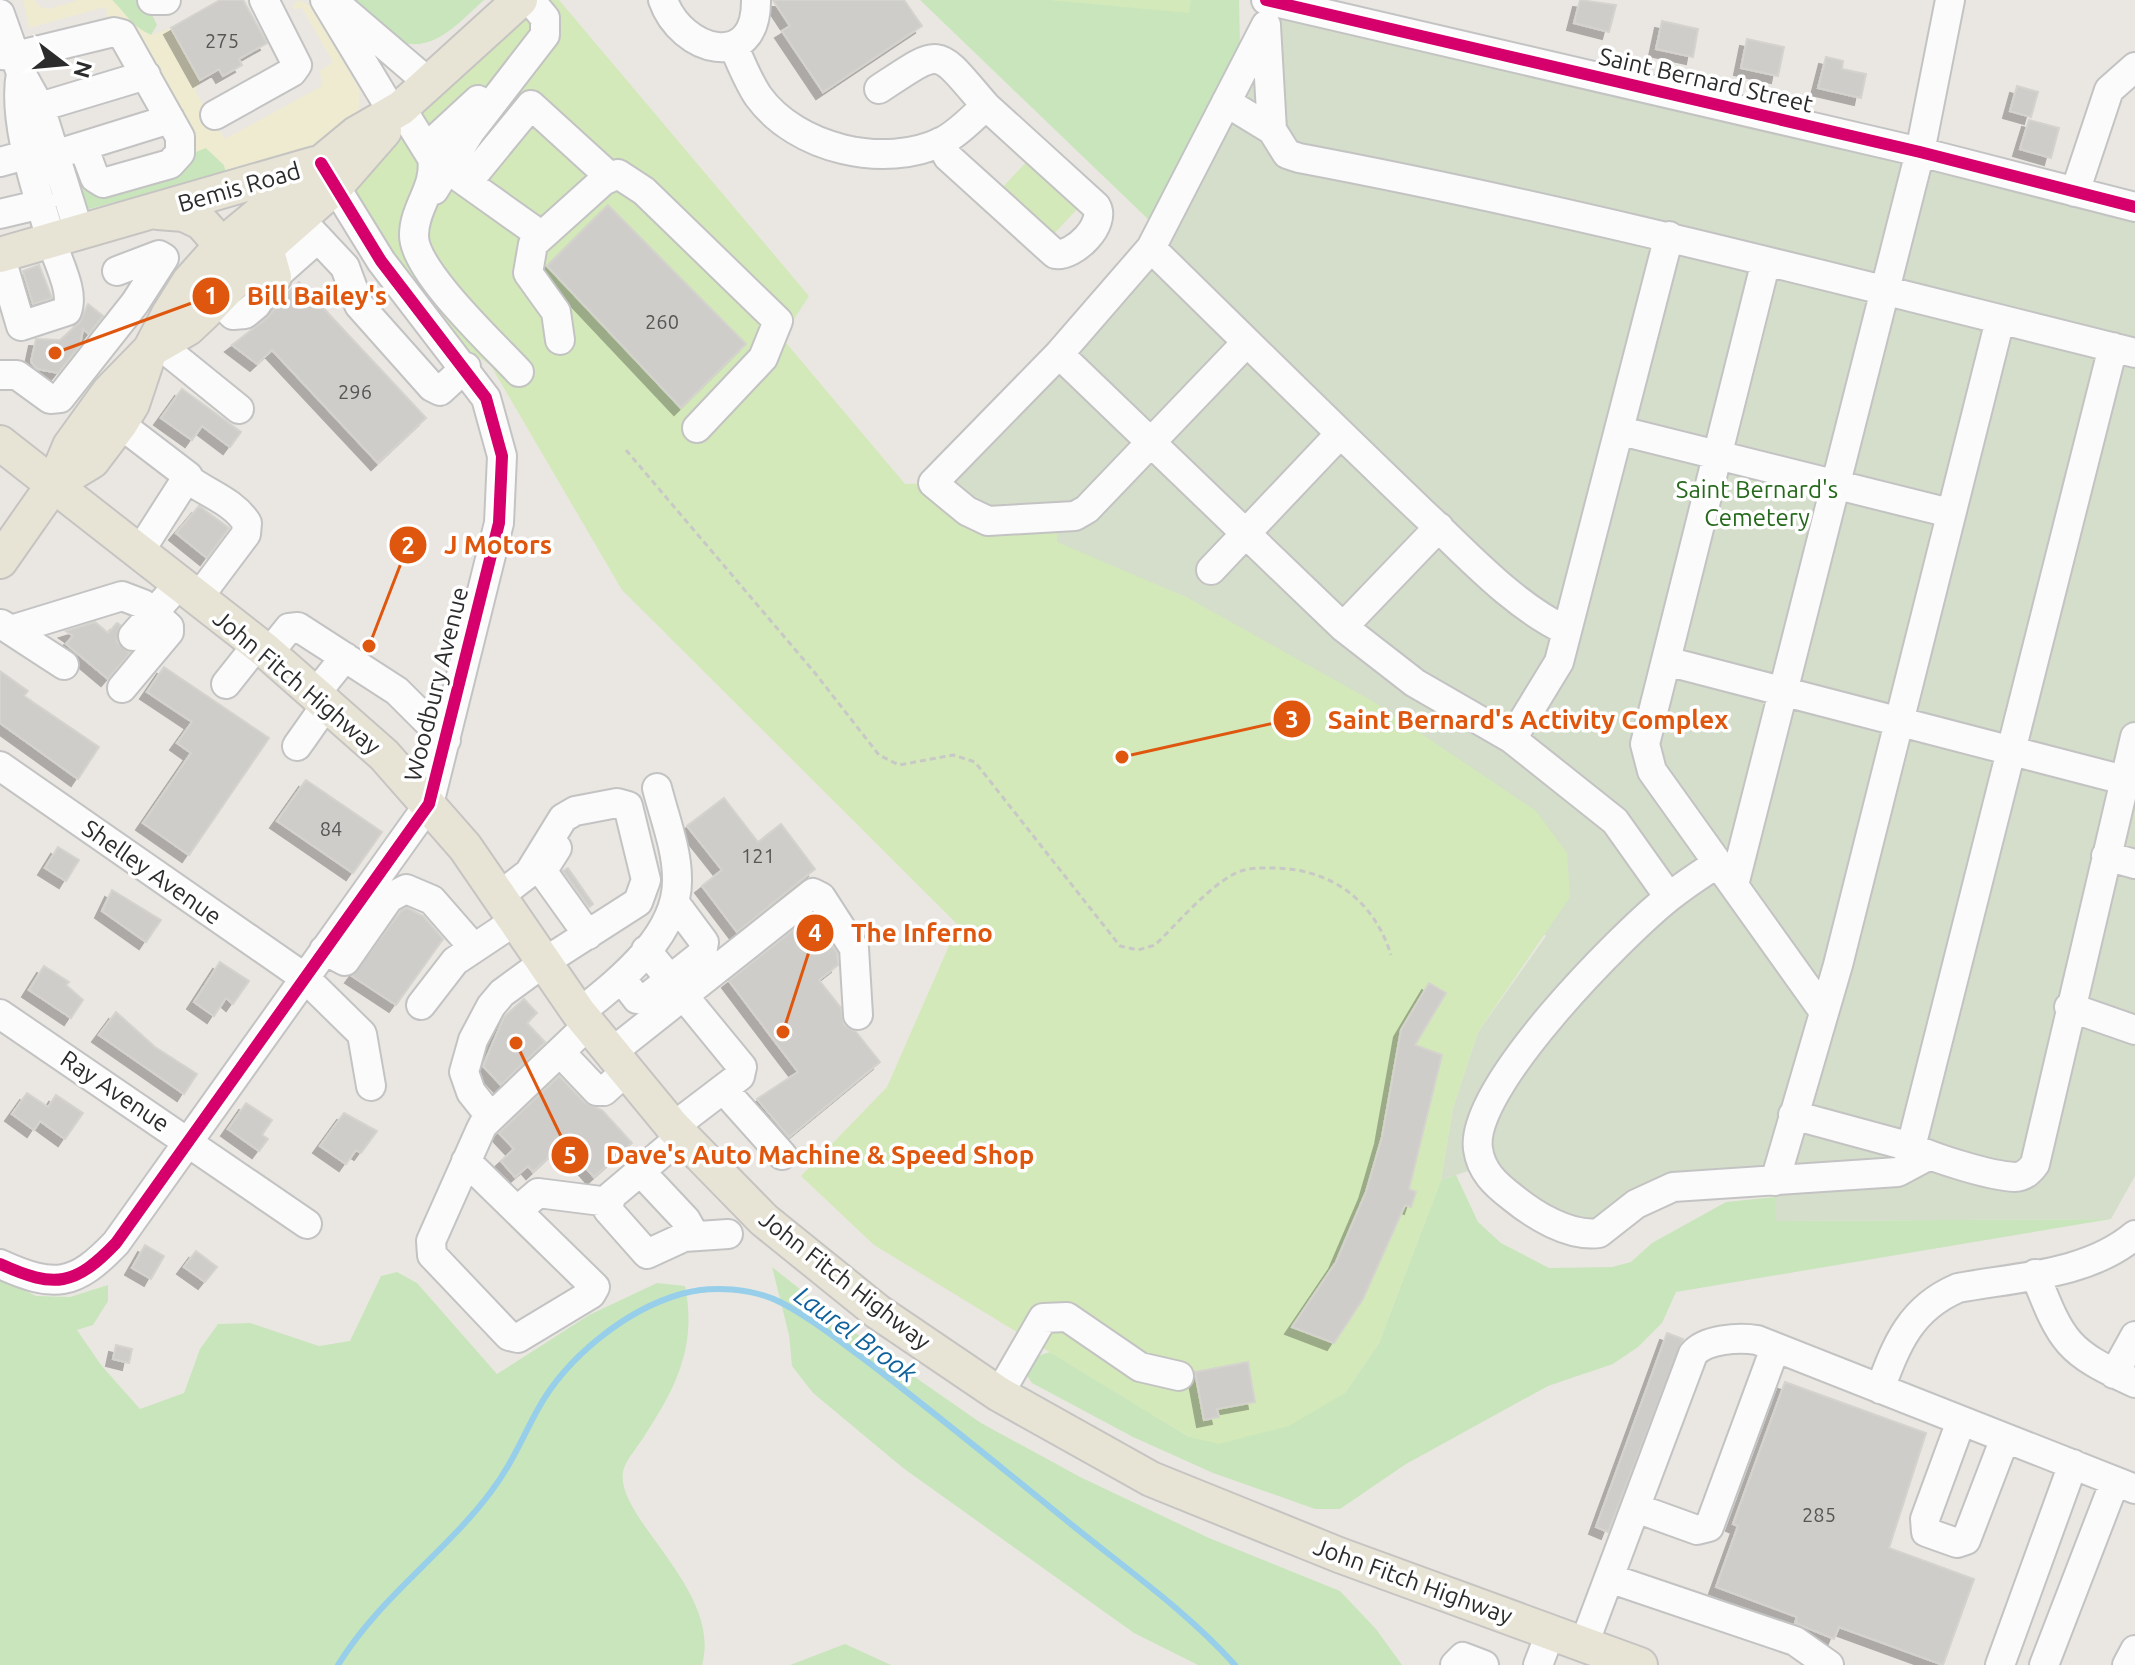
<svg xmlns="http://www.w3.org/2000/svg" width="2135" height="1665" font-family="Ubuntu,sans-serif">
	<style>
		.green { fill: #c9e5bc }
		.sand { fill: #eeebd0 }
		.cemetery { fill: #d5deca }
		.pitch { fill: #d3e9b9 }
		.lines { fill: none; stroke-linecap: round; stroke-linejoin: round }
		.stream { stroke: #97ceea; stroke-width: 6 }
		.building { fill: #cfcdc9; stroke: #d5d3ce; stroke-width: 2; filter: url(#shadow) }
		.minor-casing { stroke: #c3c3c3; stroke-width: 32 }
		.major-casing { stroke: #c6c4c2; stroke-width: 38 }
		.path { stroke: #c8c8c7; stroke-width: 3; stroke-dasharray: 6 4; stroke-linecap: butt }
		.minor { stroke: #fcfbfb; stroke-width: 28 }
		.major { stroke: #e7e4d5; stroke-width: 34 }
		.cycleway-casing { stroke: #fff; stroke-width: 17 }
		.cycleway { stroke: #d6006c; stroke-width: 12 }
		.labels { text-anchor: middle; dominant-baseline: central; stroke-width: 7; stroke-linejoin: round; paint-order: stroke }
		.number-label { font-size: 20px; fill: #565655 }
		.street-label { font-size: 24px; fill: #2c2c2c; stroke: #fff }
		.park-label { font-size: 24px; fill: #26691c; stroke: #fff }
		.water-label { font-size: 26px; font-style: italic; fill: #0f619c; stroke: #fff }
		.leader { fill: none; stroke: #df570e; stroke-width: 3 }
		.callout-dot { fill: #df570e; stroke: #fff; stroke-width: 3 }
		.mark-label { font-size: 24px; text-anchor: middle; font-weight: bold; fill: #fff }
		.callout-label { font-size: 26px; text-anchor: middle; font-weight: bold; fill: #df570e; stroke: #fff; stroke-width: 7; stroke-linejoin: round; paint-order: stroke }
	</style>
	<defs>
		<filter id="shadow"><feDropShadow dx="-7" dy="7" stdDeviation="0" flood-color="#0004"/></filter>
	</defs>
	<rect width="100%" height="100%" fill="#eae7e2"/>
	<path class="green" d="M112,0H145L157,25L151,35L130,24Z
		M355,0H484C458,23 432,56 395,40C385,36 364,9 355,0Z
		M920,0H1239L1240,48L1152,223Z
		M191,148H206L224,165L226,173L85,210L66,164L75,160L85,174Z
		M1456,1175L1478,1222L1501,1243L1549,1268L1612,1267L1631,1262L1652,1243L1726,1202L1775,1197L1776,1221L2111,1219L1676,1292L1662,1323L1638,1347L1613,1364L1548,1386L1406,1464L1340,1509H1315L1213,1473L1133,1437L1032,1383L1023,1370L1029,1359L1050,1352L1189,1437L1345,1393L1379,1343L1441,1180Z
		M772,1267L886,1357L981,1423L1080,1477L1209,1538L1340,1591L1376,1629L1402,1665H1198L1134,1633L903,1468L813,1393L792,1366L789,1335Z
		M397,1272L417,1283L497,1374L589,1315L657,1283L685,1286C697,1345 677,1386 645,1435C639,1445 625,1461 623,1472C615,1518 723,1590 702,1665H0V1278L36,1296L70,1297L108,1285V1301L93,1325L77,1330L101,1365L140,1409L184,1393L200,1349L218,1324L250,1323L319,1346L350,1341L381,1276Z
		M845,1644L891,1665H790Z"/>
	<path class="sand" d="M23,0H34L40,7L48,9L79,0H112C126,13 131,26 151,35L171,28L200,80L195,91L225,139L322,86L320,71L333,62L302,8L291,9L298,0L311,6L359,89V109L316,149L226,172L224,165L206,148L196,152L109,24L105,7L29,28Z"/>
	<path class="cemetery" d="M1266,1L2135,207V1176L2111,1219L1775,1221V1182L1689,1184L1591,1234L1483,1166L1441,1180L1453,1108L1478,1032L1546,936L1188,598L1005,522L933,483L1151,248L1266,25Z"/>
	<path class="pitch" d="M520,0H559L809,296L782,338L905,484L933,483L967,511L1057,516V542L1188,598L1374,702L1536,811L1567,853L1570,897L1478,1032L1453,1108L1441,1180L1379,1343L1345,1393L1289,1426L1219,1444L1189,1437L874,1245L801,1176L887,1087L958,925L622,590L491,366L426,318L342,200L356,134Z
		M1048,0H1191L1189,13Z
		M1030,158L1081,205L1051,237L1001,189Z"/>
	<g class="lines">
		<path class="stream" d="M338,1665C378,1599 444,1554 490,1493C511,1466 522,1438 538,1409C566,1358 625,1310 681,1294C712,1285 753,1288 782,1303C816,1321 850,1349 881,1372C942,1419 1001,1467 1061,1516C1119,1564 1184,1608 1235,1665"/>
	</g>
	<path class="building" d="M220,0H243L267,43L239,59L242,65L223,76L219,69L200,80L171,28Z
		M773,0H904L922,26L823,92L782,31L790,26Z
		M1580,0L1616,5L1609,32L1574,23Z
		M1662,21L1698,29L1693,57L1656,49Z
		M1747,39L1784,47L1778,76L1741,68Z
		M1826,57L1843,61L1842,69L1866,74L1861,98L1818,88Z
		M2017,86L2038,92L2031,117L2010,111Z
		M2029,120L2059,128L2051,158L2020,149Z
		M608,205L746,344L681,408L547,266Z
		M39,265L52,298L33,304L23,271Z
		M299,282L426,418L378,463L272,350L257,364L232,345L267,318Z
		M88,304L103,316L89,334L83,329L80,345L58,373L37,369L31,362L36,339L60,340L80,322Z
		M182,389L241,432L230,447L202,426L192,440L161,418Z
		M199,506L229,528L207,558L176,533Z
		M95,622L108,633L117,623L120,625L117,642L130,653L108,679L66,644L73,636L66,631Z
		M164,667L269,738L189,855L143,823L191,753L177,743L192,722L147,692Z
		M0,671L28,691L24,696L99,747L78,779L0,723Z
		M306,780L382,832L353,873L277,821Z
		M724,798L758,842L781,824L815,869L737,932L702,886L722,870L687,826Z
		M58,847L79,860L66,881L45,868Z
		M568,868L593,904L589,907L563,871Z
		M112,890L161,920L146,942L102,911Z
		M407,908L423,916L443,939L396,1005L352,976L401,911Z
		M812,915L837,953L838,965L819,980L841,1008L844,1025L856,1032L880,1062L789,1137L757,1099L798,1072L729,981Z
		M220,962L249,981L233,1004L226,998L214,1016L194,1002Z
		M44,966L69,982L66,985L83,1000L71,1018L29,990Z
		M1429,983L1446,993L1415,1045L1442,1055L1409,1189L1416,1192L1411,1207L1405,1205L1363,1299L1334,1343L1292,1327L1336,1262L1366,1192L1382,1137L1401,1030Z
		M524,999L537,1013L527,1023L545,1042L501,1085L483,1066L504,1017Z
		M116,1012L155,1047L197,1074L184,1094L99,1035Z
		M559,1076L585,1103L602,1110L632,1143L594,1177L564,1143L533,1172L528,1166L515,1177L501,1161L514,1149L499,1133Z
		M27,1093L48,1107L56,1095L83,1113L65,1139L40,1121L34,1130L12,1114Z
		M246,1103L272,1120L262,1135L268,1139L259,1151L228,1129Z
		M344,1113L377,1131L361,1153L356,1150L346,1164L320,1146Z
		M145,1245L164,1256L151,1279L132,1268Z
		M196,1251L217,1267L205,1282L184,1267Z
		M1667,1333L1683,1339L1608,1532L1596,1527Z
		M116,1345L132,1349L129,1363L113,1359Z
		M1248,1362L1255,1402L1217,1409L1219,1417L1204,1420L1195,1372Z
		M1785,1382L1926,1433L1889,1548L1974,1579L1943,1665L1839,1627L1834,1639L1795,1623L1797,1617L1716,1587L1738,1526L1733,1524Z"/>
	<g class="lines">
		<defs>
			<path id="minor" d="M152,0H166
				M325,0L395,116
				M332,0L429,83
				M663,0C681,52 757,73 756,0
				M1266,0L1920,152L2135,207
				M0,14L21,73L40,107L79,232
				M1266,26L1272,130
				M734,47C741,63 748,81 758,96C796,149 885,170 943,141C959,133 973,117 986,106L1096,206C1107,224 1074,257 1055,254L948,157L940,142
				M0,55L15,56L114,32L122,34L180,137V153L170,164L103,183L95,178L83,146
				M879,89C944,46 935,47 986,106
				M1226,102L1272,130L1287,154L1299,158C1581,211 1857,284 2135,353
				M40,107L146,75
				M401,108L432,158C437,187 414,207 414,235C413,270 494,345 519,372
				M215,115L292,72L297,65L264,0
				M426,148L478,100
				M67,151L170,119
				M0,162L29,154
				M452,172L542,236
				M467,183L531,105L610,177
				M434,190L470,132L545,35V18L530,0
				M2075,192L2109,90L2135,67
				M0,214L42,204
				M299,218L345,267L359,305L432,387L440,391L466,367
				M1151,248C1241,336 1331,425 1422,512C1466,553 1512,605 1567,631
				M0,255L21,326L67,311C75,291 56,259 51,239C37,191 12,121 21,73
				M1766,261L1645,744L1652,771L1822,1009
				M217,299L233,315L245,314L256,305L274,277L318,238
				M560,340L556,312L528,273L533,244L603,181L618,174L644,191L778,321L763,358L697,428
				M155,341L239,409
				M1247,342L1087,509L1075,516L988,521L967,511L933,483L1059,354L1151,248L1266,25
				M1059,354L1343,627L1415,683L1512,739L1615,821L1669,897
				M0,375H17L50,399L60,398L135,303L164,258L159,255L117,271
				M120,424L188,476L140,551
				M1621,431L1950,513
				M188,479C208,494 233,501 247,523L246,534L198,598
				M1211,570L1340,434
				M1,624L64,665
				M1343,627L1439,527
				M11,630L122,596L143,604L169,627V632L122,688
				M133,636L180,583
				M268,654L289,628L298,627L397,691L446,740
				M1666,661L2124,780
				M226,684L257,645
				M316,693L345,657
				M1512,739L1559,662L1669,236
				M297,746L328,702
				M0,766L305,978L362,1034L371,1086
				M557,848L545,867V875L588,935
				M2106,856L2135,864
				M1718,863C1701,874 1684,885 1668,898C1621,936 1469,1088 1478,1149C1481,1171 1495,1184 1512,1197C1534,1215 1569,1237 1599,1233L1636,1204L1673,1187L1898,1172L1928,1156
				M1734,885L1920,152L1950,0
				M324,950L345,961L389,898L406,889L432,900L473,947
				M646,950L742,1067L740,1076L673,1127
				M621,978L637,999L644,1000L702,954L704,942L675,903
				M421,1005L455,961L515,921
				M2069,1007L2135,1030
				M579,1013C619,981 679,935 677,878C677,849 664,816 657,788
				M0,1014L307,1224
				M560,1052L597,1091H604L625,1072
				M611,1053L813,893L821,897L854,948L858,1015
				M723,1089L782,1155
				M1793,1115L1911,1147C1933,1158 1990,1176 2015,1177C2024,1177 2030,1171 2035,1164L2135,737
				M490,1116L471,1092L464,1072L473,1040L491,1006L502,993L543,963L638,902L646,880L628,806L617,803L575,811L563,818L529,873L499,896
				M682,1136L611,1196L608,1210L647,1254L684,1237L728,1234
				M1911,1147L2113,347
				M466,1161L595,1287L591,1294L518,1338L509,1336L432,1255L431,1241L480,1131L483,1125L588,1025
				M640,1171L686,1220L695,1236
				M1775,1181L1838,965L2000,320
				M518,1210L538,1193L609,1202
				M0,1264C55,1289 75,1286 116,1243L429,804L499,523L502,456L486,398L381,261L325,170
				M2035,1274C2062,1343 2067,1352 2135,1383
				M2114,1374L2135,1336
				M1880,1389C1897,1343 1911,1308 1958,1288C2017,1277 2088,1275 2135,1235
				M999,1394L1043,1318L1067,1317L1140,1367L1179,1376
				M1961,1421L1925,1519L1926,1532L1957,1543L1966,1540L2005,1438
				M1636,1508L1697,1530L1709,1527L1775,1348
				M1609,1578L1795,1641L1829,1665
				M1584,1644L1693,1354C1705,1339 1739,1337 1757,1340L2135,1489
				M1455,1665L1463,1657L1484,1665
				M1538,1665L1551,1631
				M2000,1665L2073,1464
				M2044,1665L2115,1481
				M2127,1665L2135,1650"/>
			<path id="major" d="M158,212L184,214L201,222L244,270L274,277L266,248L254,236
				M0,255L315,164
				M0,443L266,651L384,755L465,847L579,1013L673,1127L764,1220L878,1312L999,1394L1151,1479L1339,1555L1640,1665
				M54,484L92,461L120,424L132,404L150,350L169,314L189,282L222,245L356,134L401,108L520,0
				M0,561L54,484L70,446L109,392L150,350L188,328L205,312L266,248L335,187L384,131"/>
		</defs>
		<use href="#minor" class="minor-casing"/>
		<use href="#major" class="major-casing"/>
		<path class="path" d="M626,450L815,673L879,755L899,765L953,755L975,762L1120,946L1138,950L1155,945C1177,924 1207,888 1234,874C1247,867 1262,868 1276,868C1333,870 1374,901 1391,955"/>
		<use href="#minor" class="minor"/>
		<use href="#major" class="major"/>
		<defs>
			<path id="cycleway" d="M1266,0L1920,152L2135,207
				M0,1264C55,1289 75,1286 116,1243L429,804L499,523L502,456L486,398L381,261L321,163"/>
		</defs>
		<use href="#cycleway" class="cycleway-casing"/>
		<use href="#cycleway" class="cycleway"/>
	</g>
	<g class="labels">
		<g class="number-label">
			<text x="222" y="40">275</text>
			<text x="662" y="321">260</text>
			<text x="355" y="391">296</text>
			<text x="331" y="828">84</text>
			<text x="758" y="855">121</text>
			<text x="1819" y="1514">285</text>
		</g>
		<g class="street-label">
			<text transform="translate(1706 80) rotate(13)">Saint Bernard Street</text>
			<text transform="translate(239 187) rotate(-16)">Bemis Road</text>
			<text transform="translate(297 682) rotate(40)">John Fitch Highway</text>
			<text transform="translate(436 684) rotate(-76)">Woodbury Avenue</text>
			<text transform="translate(152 872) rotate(35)">Shelley Avenue</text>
			<text transform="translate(115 1091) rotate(34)">Ray Avenue</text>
			<text transform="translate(845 1280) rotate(38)">John Fitch Highway</text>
			<text transform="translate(1413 1581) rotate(20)">John Fitch Highway</text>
		</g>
		<g class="park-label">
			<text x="1757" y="489">Saint Bernard's<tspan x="1757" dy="28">Cemetery</tspan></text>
		</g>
		<g class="water-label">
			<text transform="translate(856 1334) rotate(36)">Laurel Brook</text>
		</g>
	</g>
	<path class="leader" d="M55 353L211 296M369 646L408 545M1122 757L1292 719M783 1032L815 933M516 1043L570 1155"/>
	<g class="callout-dot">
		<circle cx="55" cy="353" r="8"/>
		<circle cx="369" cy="646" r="8"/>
		<circle cx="1122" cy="757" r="8"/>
		<circle cx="783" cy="1032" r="8"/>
		<circle cx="516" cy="1043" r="8"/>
		<circle cx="211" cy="296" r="20"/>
		<circle cx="408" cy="545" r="20"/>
		<circle cx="1292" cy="719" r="20"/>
		<circle cx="815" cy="933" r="20"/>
		<circle cx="570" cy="1155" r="20"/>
	</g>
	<g class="mark-label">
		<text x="211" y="304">1</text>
		<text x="408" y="554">2</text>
		<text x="1292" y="728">3</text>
		<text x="815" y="941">4</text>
		<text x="570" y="1164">5</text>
	</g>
	<g class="callout-label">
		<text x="317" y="305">Bill Bailey's</text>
		<text x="498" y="554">J Motors</text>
		<text x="1528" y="729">Saint Bernard's Activity Complex</text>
		<text x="922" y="942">The Inferno</text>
		<text x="820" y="1164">Dave's Auto Machine &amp; Speed Shop</text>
	</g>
	<g transform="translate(64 64) rotate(106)" stroke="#ffffff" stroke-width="6" paint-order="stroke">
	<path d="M0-6L14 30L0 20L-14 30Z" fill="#2c2c2c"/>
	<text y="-12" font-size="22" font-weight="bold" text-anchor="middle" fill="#2c2c2c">N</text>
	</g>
</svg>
